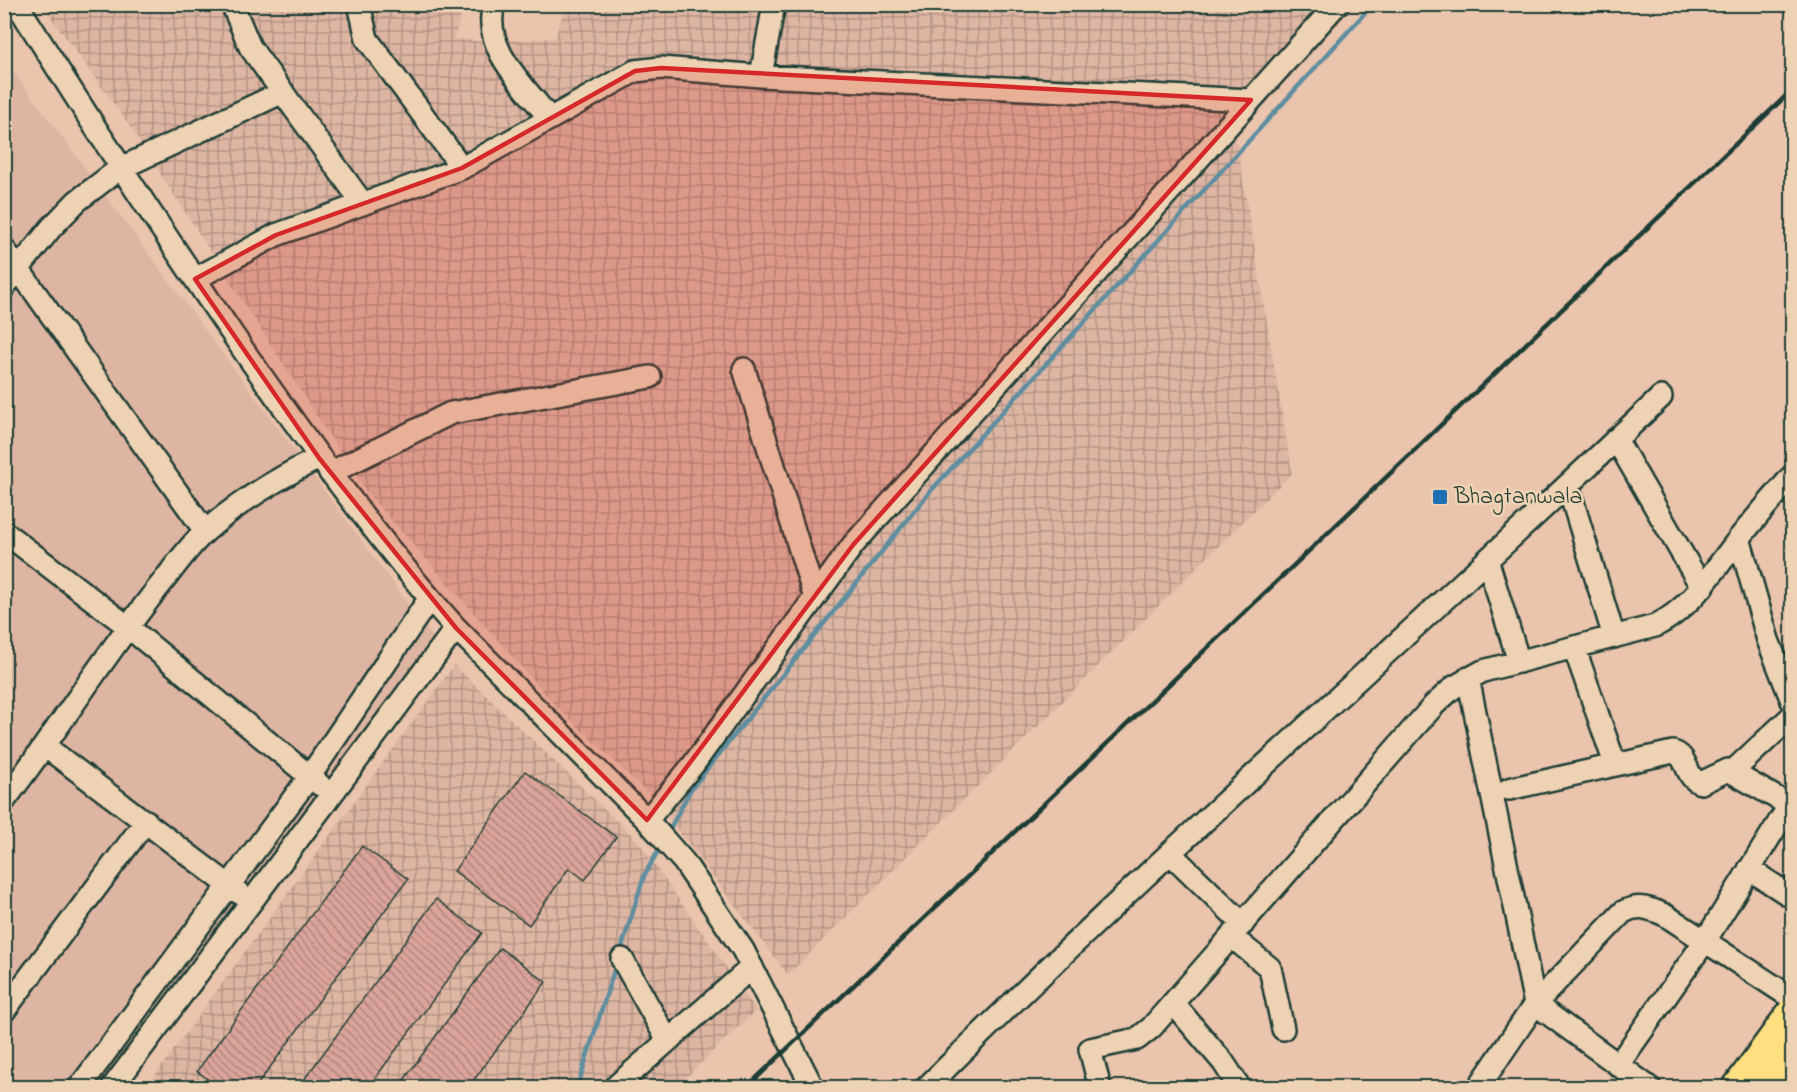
<svg xmlns="http://www.w3.org/2000/svg" width="1797" height="1092" font-family="'Indie Flower',sans-serif">
	<style>
		.built { fill: #deb5a2 }
		.industrial { fill: url(#industrial-grid) }
		.lines { fill: none; stroke-linecap: round; stroke-linejoin: round }
		.stream { stroke: #5e8ea0; stroke-width: 4.5 }
		.building { fill: url(#building-back-hatch); stroke: #1f3d34; stroke-width: 1.5 }
		.minor-casing { stroke: #1f3d34; stroke-width: 26 }
		.major-casing { stroke: #1f3d34; stroke-width: 32 }
		.minor { stroke: #eed2b4; stroke-width: 21 }
		.major { stroke: #ffdf80; stroke-width: 27 }
		.rail { stroke: #1f3d34; stroke-width: 4.5 }
		.marked { fill: #d62828; fill-opacity: 0.2; stroke: #d62828; stroke-width: 4.5; stroke-linejoin: round }
		.poi-dot { fill: #1f6fb2; stroke: #eed2b4; stroke-width: 2 }
		.labels { text-anchor: middle; dominant-baseline: central; stroke-width: 5; stroke-linejoin: round; paint-order: stroke }
		.poi-label { font-size: 24px; fill: #1f3d34; stroke: #eed2b4; text-anchor: start }
	</style>
	<defs>
		<pattern id="industrial-grid" width="8" height="8" patternUnits="userSpaceOnUse" patternTransform="scale(1.5)"><rect width="8" height="8" fill="#deb5a2"/><path d="M0 4h8M4 0v8" fill="none" stroke="#b39485"/></pattern>
		<pattern id="building-back-hatch" width="6" height="6" patternUnits="userSpaceOnUse" patternTransform="scale(1.5)"><rect width="6" height="6" fill="#dba39a"/><path d="M-1 5l2 2M0 0l6 6M5-1l2 2" fill="none" stroke="#b1867e"/></pattern>
	</defs>
	<rect width="100%" height="100%" fill="#eac4ad"/>
	<filter id="ink" filterUnits="userSpaceOnUse"><feTurbulence type="fractalNoise" baseFrequency=".0167" numOctaves="2"/><feDisplacementMap in="SourceGraphic" scale="12" xChannelSelector="R" yChannelSelector="G"/><feConvolveMatrix kernelMatrix="1 2 1 2 8 2 1 2 1" color-interpolation-filters="sRGB"/></filter>
	<g filter="url(#ink)">
		<path class="built" d="M4,59L445,653L128,1087H5Z"/>
		<path class="industrial" d="M566,4L1355,5L1236,137L1292,473L788,975L653,798L557,707L364,489L125,119L42,5H464L454,39L487,42L555,38Z
			M454,665L638,841L756,1010L676,1087L146,1088Z"/>
		<g class="lines">
			<path class="stream" d="M667,834L691,789L928,494L1373,4
				M620,953L644,876L662,844
				M577,1088L616,964"/>
		</g>
		<path class="building" d="M525,771L616,837L585,880L569,868L529,925L454,871Z
			M362,846L408,879L255,1088H219L197,1071Z
			M436,899L482,933L368,1088H298Z
			M500,948L546,982L468,1088H398Z"/>
		<g class="lines">
			<defs>
				<path id="minor" d="M17,4C91,123 167,239 246,354C312,448 379,542 456,628L647,820L684,862L743,950L813,1088
					M232,4L250,47L363,204
					M359,4L367,39L462,168
					M494,4C481,48 525,86 549,118
					M761,76L774,4
					M4,249L205,531
					M195,279L276,235L462,168L635,71L661,68L761,76L1251,100L1337,4
					M4,287L51,228L77,201L119,169L283,92
					M744,369L814,595
					M1616,439L1702,588
					M330,473L451,413L650,377
					M1568,486L1614,637
					M4,532L127,626L320,785
					M1739,538L1768,640L1792,701
					M1488,562L1519,662
					M1574,647L1615,764
					M1468,678L1535,1004L1478,1088
					M46,747L239,893
					M1732,772L1792,716
					M1509,789L1673,752C1689,756 1684,778 1701,783L1728,770L1789,805
					M4,801C57,732 103,657 157,589C173,570 188,546 207,530C240,501 280,477 319,458
					M647,820L693,765L853,545L1251,100
					M1170,853L1243,924
					M1749,869L1792,897
					M1232,937L1270,968L1283,1029
					M622,959L668,1041
					M1173,1003L1223,1062L1240,1088
					M4,1011L146,821
					M1618,1065L1705,941L1792,801
					M79,1088L310,776L429,599
					M112,1088L456,628
					M614,1088L752,967
					M926,1088C1164,850 1418,629 1661,397
					M1100,1088L1090,1049L1137,1039L1151,1028L1434,705L1454,687L1483,671L1655,626C1693,607 1712,572 1738,540C1755,518 1774,497 1792,476
					M1650,1088L1535,1004L1623,912C1639,904 1649,908 1665,915L1792,998"/>
				<path id="major" d="M1736,1088L1792,1011
					M1762,1088L1792,1046"/>
			</defs>
			<use href="#minor" class="minor-casing"/>
			<use href="#major" class="major-casing"/>
			<use href="#minor" class="minor"/>
			<use href="#major" class="major"/>
			<path class="rail" d="M746,1088L1792,90"/>
		</g>
	</g>
	<path class="marked" d="M661,68L1251,100L853,545L647,820L456,628L319,458L195,279L276,235L462,168L635,71Z"/>
	<rect class="poi-dot" x="1432" y="489" width="16" height="16" rx="3"/>
	<g class="labels">
		<g class="poi-label">
			<text x="1454" y="497">Bhagtanwala</text>
		</g>
	</g>
	<rect width="1797" height="1092" fill="none" stroke="#eed2b4" stroke-width="24"/>
	<rect x="12" y="12" width="1773" height="1068" fill="none" stroke="#1f3d34" stroke-width="2" filter="url(#ink)"/>
</svg>
